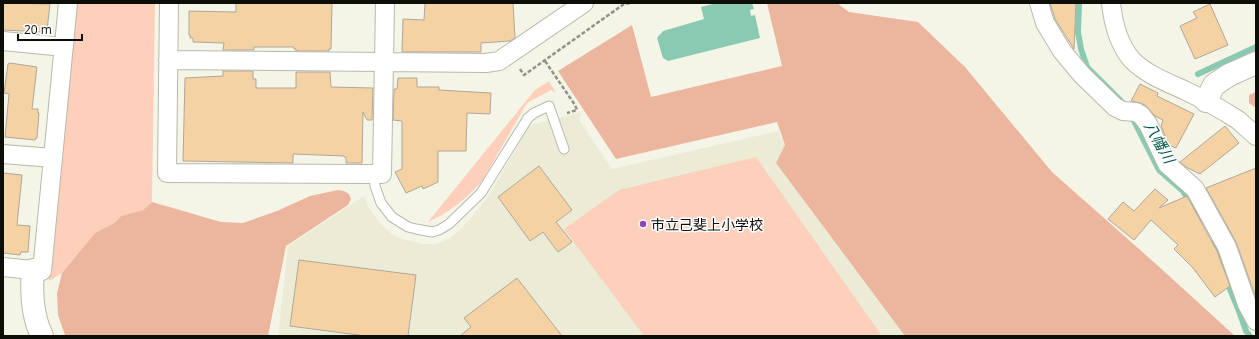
<svg xmlns="http://www.w3.org/2000/svg" width="1259" height="339" font-family="'Open Sans','Noto Sans JP',sans-serif">
	<style>
		.built { fill: #ececd6 }
		.green { fill: #fecfbb }
		.forest { fill: #ecb59d }
		.water { fill: #8acab3 }
		.lines { fill: none; stroke-linecap: round; stroke-linejoin: round }
		.stream { stroke: #8acab3; stroke-width: 6 }
		.building { fill: #f4d2a3; stroke: #afa79b }
		.lane-casing { stroke: #b9b9ab; stroke-width: 11 }
		.street-casing { stroke: #b9b9ab; stroke-width: 20 }
		.secondary-casing { stroke: #b9b9ab; stroke-width: 24 }
		.path { stroke: #919187; stroke-width: 2.5; stroke-dasharray: 4 2; stroke-linecap: butt }
		.lane { stroke: #fff; stroke-width: 9 }
		.street { stroke: #fff; stroke-width: 18 }
		.secondary { stroke: #fff; stroke-width: 22 }
		.poi-dot { fill: #8c45b8; stroke: #fff; stroke-width: 1.5 }
		.labels { text-anchor: middle; dominant-baseline: central; stroke-width: 3; stroke-linejoin: round; paint-order: stroke }
		.poi-label { font-size: 14px; fill: #0e0e09; stroke: #fff; text-anchor: start }
		.water-label { font-size: 15px; font-style: italic; fill: #015b46; stroke: #fff }
	</style>
	<rect width="100%" height="100%" fill="#f5f5e7"/>
	<path class="built" d="M581,112L580,121L612,169L778,131L785,145L776,163L905,336H278L288,246L364,196L368,207L379,222L392,234L402,239L424,244H434L442,242L449,239L463,227L488,197L528,128L534,124Z"/>
	<path class="green" d="M76,3H155L152,202L143,210L121,216L114,223L95,233L62,273L49,281Z
		M549,81L556,93L551,90L527,103L482,181C467,198 449,213 428,222L535,90Z
		M756,157L882,336H644L564,229L619,190Z"/>
	<path class="forest" d="M767,3H837L849,12L918,22L965,67L1052,172L1156,264L1235,336H905L776,163L785,145L777,122L616,159L558,71L632,25L651,97L782,66Z
		M1256,92V108L1249,103V95Z
		M338,190L344,191L349,194L351,199L348,205L286,246L268,336H66L65,335L58,315L57,293L62,273L95,233L114,223L121,216L143,210L152,202L221,222L243,223L277,211L310,196Z"/>
	<path class="water" d="M717,3H752L754,9L750,10L751,16L755,15L760,38L668,61L663,58L657,38L663,31L704,19L701,7Z"/>
	<g class="lines">
		<path class="stream" d="M1079,3L1078,32L1081,49L1087,67L1127,107
			M1198,74L1256,47
			M1131,115L1159,170L1183,191L1195,209L1200,222
			M1213,244L1223,261L1230,289L1239,311L1246,331L1250,336"/>
	</g>
	<path class="building" d="M3,3L50,4L47,30L44,29V32L3,30Z
		M236,3H332L331,49H329V51H296V49H294V47H254V50H223L224,43L193,42V38H190V35H189V11L236,12Z
		M425,3H513L515,38L510,41L481,43V52H402L403,19L424,20Z
		M1050,3H1076L1074,49L1055,19Z
		M1210,4L1228,45L1195,59L1180,26L1197,18L1193,12Z
		M10,63L37,67L32,109H38V113H39L37,138H36L35,140L5,137L9,94L4,93L8,64Z
		M223,71H253V79H256V88H296V72H330L331,87L373,88L372,120H367L363,112L362,163H346V157H344V156L293,154V163L183,161L185,78L223,76Z
		M398,78H417V87H439V90L491,93L490,114L467,113L466,151H438V182L423,189L422,186L406,193L395,172L402,169V121L393,120L394,89H397Z
		M1140,84L1158,93L1157,96L1194,114L1176,148L1169,145L1161,126L1163,120L1155,116L1146,106L1141,103L1131,101Z
		M1225,126L1239,143L1200,174L1186,167L1180,162Z
		M539,166L572,210L556,222L572,242L558,252L543,232L530,241L498,197Z
		M1256,168V298L1236,242L1206,188Z
		M3,173L22,175L17,225L30,226L28,252H21L20,255L3,253Z
		M1155,189L1168,200L1159,208L1187,196L1217,251L1230,286L1215,297L1193,268L1174,249L1178,245L1151,220L1134,240L1108,219L1123,202L1134,211Z
		M299,260L416,275L408,336H366L290,326Z
		M517,278L562,336H460L471,327L464,318Z"/>
	<g class="lines">
		<defs>
			<path id="lane" d="M374,174L375,186L381,203L392,217L408,227L416,229L432,232L439,230L449,224L481,193L528,118L534,113L549,106L564,149"/>
			<path id="street" d="M169,3L167,173L366,174H382L385,3
				M1039,3L1045,23L1062,51L1082,75L1115,107L1123,111L1136,112L1141,115L1148,124L1167,164L1195,189L1227,247L1247,304L1256,321
				M1111,3C1113,22 1119,45 1132,60C1146,74 1166,82 1184,90C1203,99 1221,109 1238,120C1244,125 1250,131 1256,136
				M3,41L64,47
				M168,60L486,63L499,61L584,3
				M3,154L53,158
				M3,267L42,271L68,3"/>
			<path id="secondary" d="M1206,101L1214,85L1229,75L1256,63
				M33,270C31,292 32,316 42,336"/>
		</defs>
		<use href="#lane" class="lane-casing"/>
		<use href="#street" class="street-casing"/>
		<use href="#secondary" class="secondary-casing"/>
		<path class="path" d="M545,61L575,105L577,110L567,113
			M520,69L524,75L624,4L630,3"/>
		<use href="#lane" class="lane"/>
		<use href="#street" class="street"/>
		<use href="#secondary" class="secondary"/>
	</g>
	<circle class="poi-dot" cx="643" cy="224" r="4"/>
	<g class="labels">
		<g class="poi-label">
			<text x="651" y="224">市立己斐上小学校</text>
		</g>
		<g class="water-label">
			<text transform="translate(1160 142) rotate(61)">八幡川</text>
		</g>
	</g>
	<rect width="1259" height="339" fill="none" stroke="#0e0e09" stroke-width="8"/>
	<path d="M18 34v6h64v-6" fill="none" stroke="#0e0e09" stroke-width="2"/>
	<text x="24" y="34" font-size="12" fill="#0e0e09" stroke="#ffffff" stroke-width="3" paint-order="stroke">20 m</text>
</svg>
